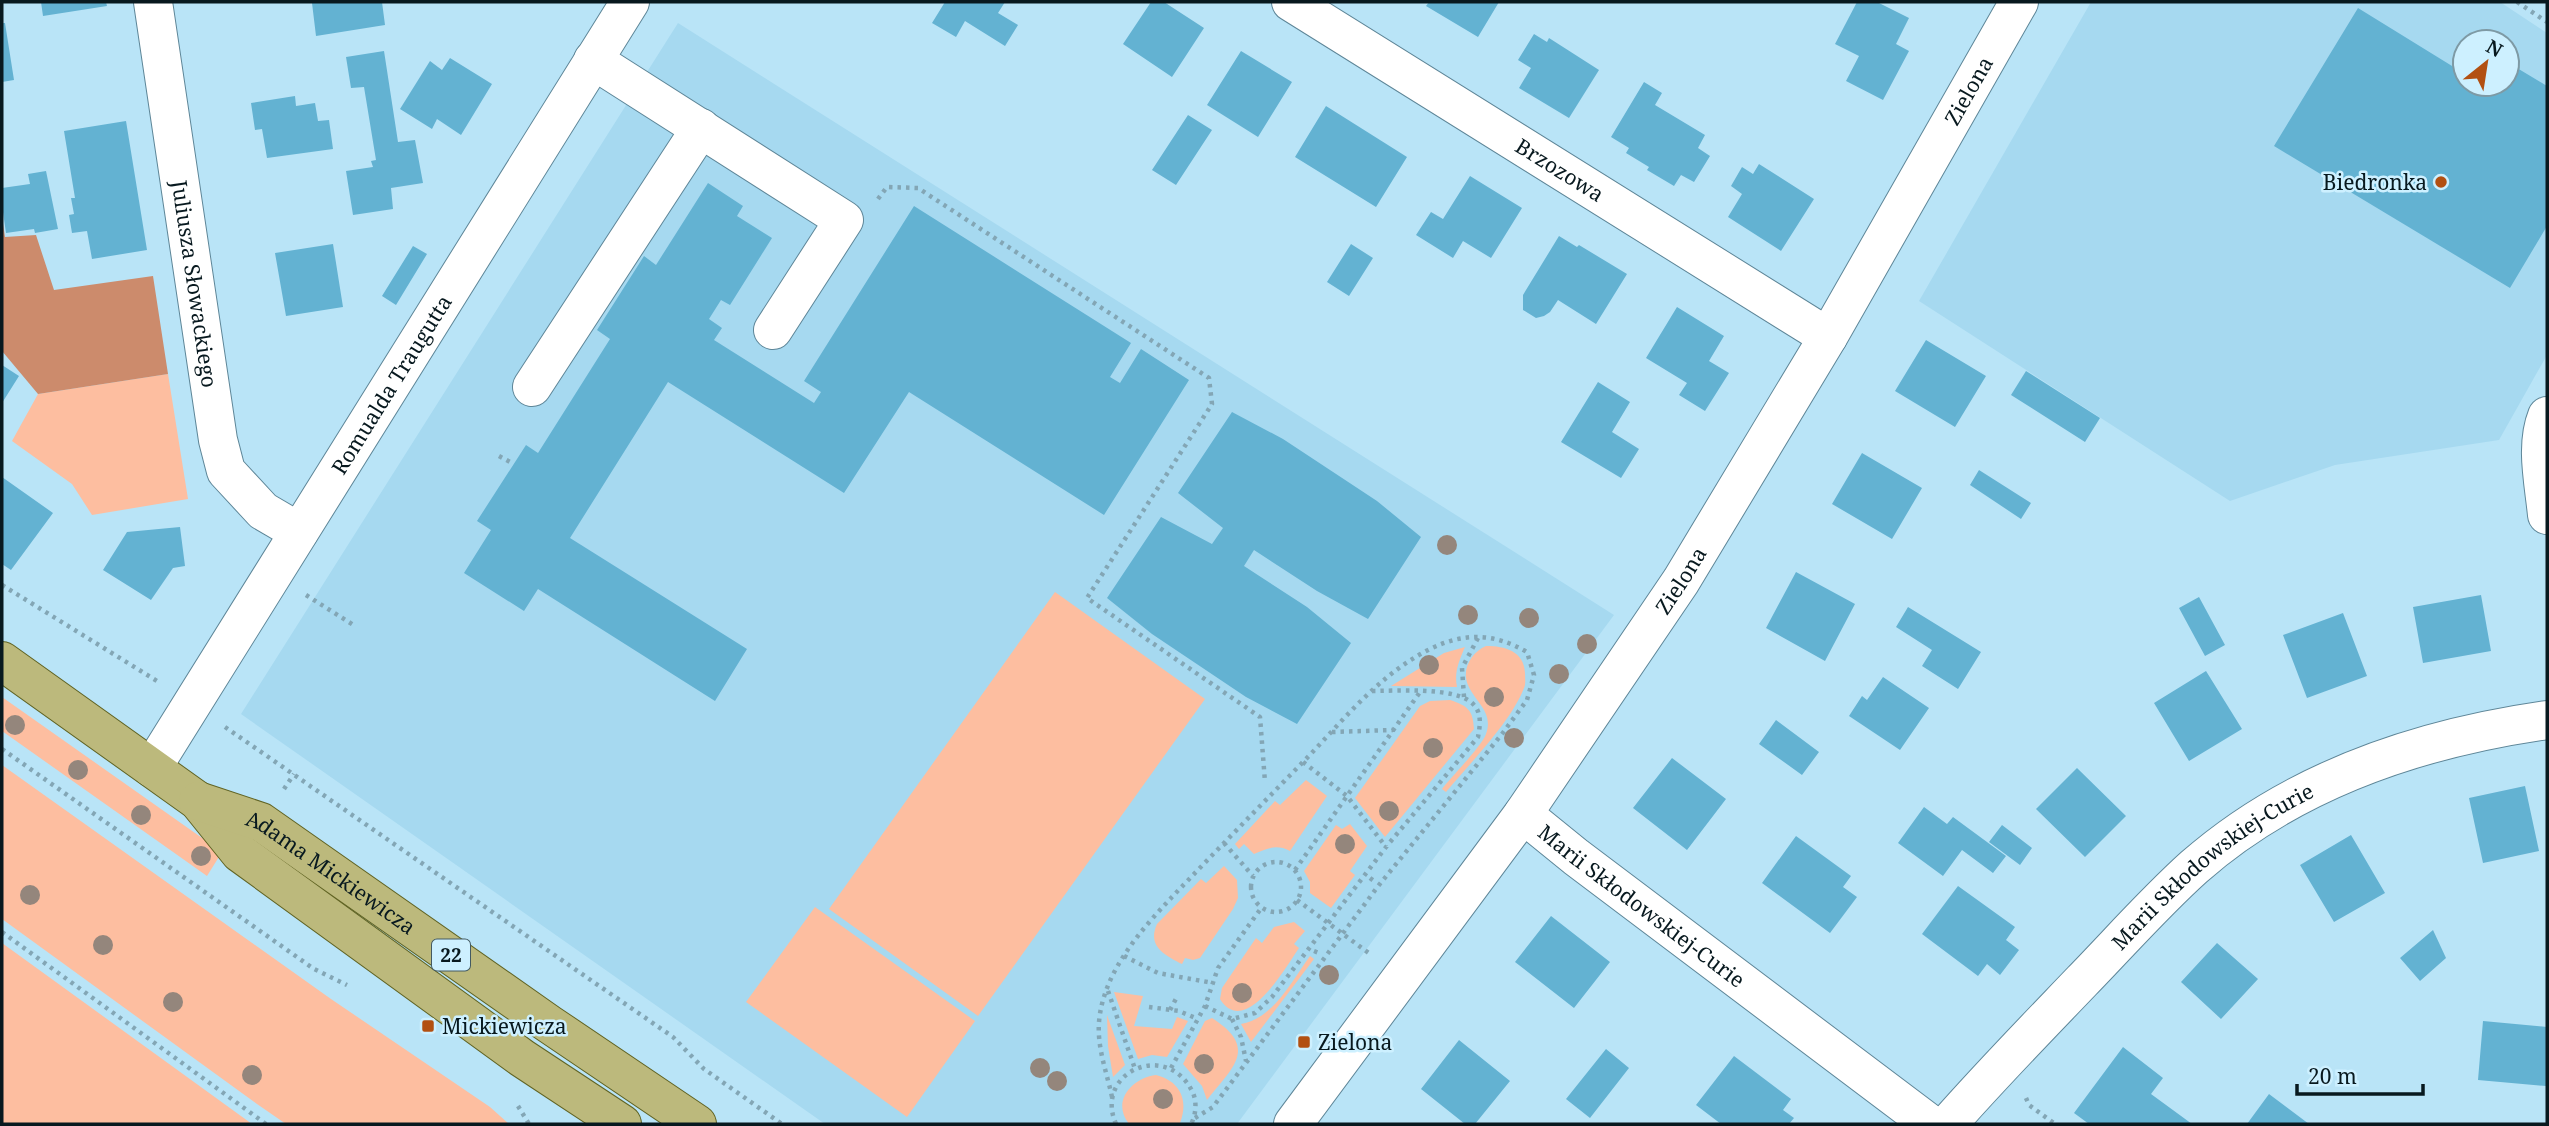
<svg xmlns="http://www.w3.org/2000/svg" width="2549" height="1126" font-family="'Noto Serif',serif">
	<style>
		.built { fill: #a6d9f0; fill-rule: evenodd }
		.green { fill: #fdbea0 }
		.forest { fill: #cc8b6c }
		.building { fill: #63b2d2 }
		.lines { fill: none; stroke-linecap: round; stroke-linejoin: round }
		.minor-casing { stroke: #5e8698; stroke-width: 40 }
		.major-casing { stroke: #606323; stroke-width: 40 }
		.path { stroke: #83a6b5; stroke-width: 4.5; stroke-dasharray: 3.5 5; stroke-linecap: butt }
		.minor { stroke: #fff; stroke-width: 38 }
		.major { stroke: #bcb97c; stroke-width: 38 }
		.tree { fill: #94867c }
		.poi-dot { fill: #b25012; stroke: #cdf0ff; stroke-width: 2.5 }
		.labels { text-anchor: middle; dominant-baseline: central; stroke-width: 5; stroke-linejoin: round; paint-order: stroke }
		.shield { fill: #cdf0ff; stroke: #435a62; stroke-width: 2 }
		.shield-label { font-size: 19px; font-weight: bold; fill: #08191f }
		.street-label { font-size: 21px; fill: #08191f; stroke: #cdf0ff }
		.poi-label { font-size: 21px; fill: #08191f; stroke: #cdf0ff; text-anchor: start }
	</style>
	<rect width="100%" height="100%" fill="#b9e4f7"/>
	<path class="built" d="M2091,2H2500L2547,33V355L2499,440L2335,465L2230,501L1919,301ZM2465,42H2507V84H2465Z
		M678,23L1614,615L1237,1124H825L241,714Z"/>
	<path class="green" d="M168,374L188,499L92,515L72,484L12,441L38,394Z
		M1055,592L1205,699L978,1016L829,909Z
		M1486,646C1505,646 1524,651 1525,673C1525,678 1526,684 1524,688C1511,722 1470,763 1446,792L1442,789C1451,777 1482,746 1486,734C1494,712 1475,702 1468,685C1461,669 1472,652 1486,646Z
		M1465,647C1459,661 1454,672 1457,687L1391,686L1444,653Z
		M2,697L222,852L207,876L2,731Z
		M1450,700C1468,706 1473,710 1474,729L1385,837L1355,798L1420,706L1430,701Z
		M2,765L331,999L490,1107L509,1124H286L257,1104L2,919Z
		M1306,780L1327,796L1290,851C1277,844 1267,848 1254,854L1244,844L1239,849L1235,844L1275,801L1280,805Z
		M1350,824L1367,846L1350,871L1355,875L1331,908L1310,893V882L1304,871L1336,825L1342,829Z
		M1224,866L1237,880L1238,898L1233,909L1200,958L1193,960L1185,958L1182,964C1164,955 1147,946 1157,924L1201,879L1206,883Z
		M815,907L975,1021L907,1117L746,1002Z
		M1294,922L1305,931L1294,944L1299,948C1286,967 1245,1039 1220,999L1222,988L1256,938L1262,943L1274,927Z
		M2,943L252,1124H2Z
		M1310,956L1314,959L1251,1042L1241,1024C1274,1018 1291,982 1310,956Z
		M1114,992L1143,996L1134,1026L1172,1029L1177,1017L1188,1021L1167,1057L1152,1055L1138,1059Z
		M1107,1015L1125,1065L1113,1077L1108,1046Z
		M1212,1018C1259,1048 1233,1067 1207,1100L1202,1086L1183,1064L1205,1021Z
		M1156,1075C1180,1081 1189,1100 1180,1123L1129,1124C1111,1101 1132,1078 1156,1075Z"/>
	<path class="forest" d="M2,217L5,237L36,235L54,290L153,276L168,374L38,394L2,351Z"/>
	<path class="building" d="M41,2H106L107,6L43,16Z
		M319,2H382L385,25L316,36L312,3Z
		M945,2H1005L998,13L1018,25L1005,46L965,21L956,37L932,23Z
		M1151,2H1164L1204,28L1172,77L1123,44Z
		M1429,2H1499L1478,37L1426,6Z
		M1857,2H1877L1909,18L1896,44L1909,51L1883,100L1846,81L1859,56L1835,44Z
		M2358,8L2465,74V84H2482L2488,88L2490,84H2507V62L2547,86V226L2510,288L2274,146Z
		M2,23H5L14,80L2,82Z
		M1534,34L1547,42L1549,38L1599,70L1569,118L1519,88L1531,68L1518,60Z
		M384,51L398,142L415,140L423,183L391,188L393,209L353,215L346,171L373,167L371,161L376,160L364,87L351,88L346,57Z
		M1241,51L1292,82L1258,137L1207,105Z
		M450,58L492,84L461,135L437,119L432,129L400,109L430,61L442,70Z
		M1644,82L1662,93L1655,105L1705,135L1698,148L1710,156L1694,182L1681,175L1674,186L1647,170L1649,167L1626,153L1629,148L1611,137Z
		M295,96L296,106L315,103L318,121L329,120L333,149L267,158L262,129L255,130L251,103Z
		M1326,106L1407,157L1376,207L1295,157Z
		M1188,115L1212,130L1176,185L1152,170Z
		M126,121L147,250L92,259L87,231L72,233L69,215L74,214L71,198H75L64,131Z
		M1759,164L1814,199L1781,251L1728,217L1742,194L1731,186L1742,167L1753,174Z
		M46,171L58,229L35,233L34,229L6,233L2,205V188L30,184L28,174Z
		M1470,176L1522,208L1491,258L1463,241L1453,258L1416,235L1431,212L1443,219Z
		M708,183L743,206L737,216L772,238L730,305L721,300L709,319L722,328L714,340L814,403L821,392L804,381L914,206L1131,343L1110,377L1120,383L1141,349L1189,380L1104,515L909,392L844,493L668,382L570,538L747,649L715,701L538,589L524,611L464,573L491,530L477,521L526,445L538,453L610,339L597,330L644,256L656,265Z
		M1559,236L1577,247L1579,245L1627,274L1596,324L1558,300L1550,312L1544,316L1536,318L1523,310V295Z
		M333,244L343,307L286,316L275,253Z
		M1351,244L1373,258L1349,296L1327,282Z
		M413,246L427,254L396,305L382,296Z
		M1677,307L1724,336L1709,361L1729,373L1705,411L1679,395L1687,383L1646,358Z
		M1926,340L1986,376L1955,427L1895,391Z
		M2,365L19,376L2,403Z
		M2026,371L2100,418L2085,442L2011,395Z
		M1598,382L1630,402L1612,432L1639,449L1621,478L1561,442Z
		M1232,412L1283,439L1377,501L1421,537L1368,619L1317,591L1254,550L1244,566L1307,607L1351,643L1297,724L1246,697L1152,634L1107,598L1161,517L1212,544L1223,528L1178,493Z
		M1862,453L1922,488L1892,539L1832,504Z
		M1979,470L2031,503L2021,519L1970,485Z
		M2,477L53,513L11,570L2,564Z
		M180,527L185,566L173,568L151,600L103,570L127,532Z
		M1796,572L1855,604L1825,661L1766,628Z
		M2481,595L2491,651L2423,663L2413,607Z
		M2199,597L2225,645L2205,656L2179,608Z
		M1908,607L1981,652L1958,689L1922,666L1932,650L1896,627Z
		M2343,613L2367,676L2307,698L2283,635Z
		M2206,671L2242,729L2189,761L2154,703Z
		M1883,677L1929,708L1900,750L1849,716L1862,696L1867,700Z
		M1776,720L1819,752L1802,775L1759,744Z
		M1672,758L1726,799L1687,850L1633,808Z
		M2077,768L2126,816L2085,857L2036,809Z
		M2525,786L2539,851L2483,863L2469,798Z
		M1924,807L1947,824L1953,817L2006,856L1993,873L1962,850L1943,876L1898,843Z
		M2002,825L2032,848L2020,865L1989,842Z
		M2351,835L2385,893L2334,922L2300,865Z
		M1796,836L1851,876L1843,887L1857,897L1830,933L1762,883Z
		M1958,886L2015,927L2006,940L2019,950L2000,975L1987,964L1978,976L1922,934Z
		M1551,916L1610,962L1574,1008L1515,962Z
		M2433,930L2446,958L2420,981L2400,958Z
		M2217,943L2258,979L2221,1019L2181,982Z
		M2483,1021L2547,1027L2546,1086L2478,1080Z
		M1459,1040L1510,1081L1475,1124H1465L1421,1089Z
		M2123,1047L2163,1078L2151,1094L2192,1124H2089L2074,1113Z
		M1606,1049L1629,1068L1590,1118L1566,1099Z
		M1734,1056L1791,1099L1783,1110L1794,1118L1789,1124H1721L1696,1105Z
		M2269,1094L2309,1124H2247Z"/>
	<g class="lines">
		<defs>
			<g id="minor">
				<path id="s1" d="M153,2L218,440L226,471L263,511L299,532"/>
				<path id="s2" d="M1291,2L1828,337"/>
				<path d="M593,60L844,220L773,330"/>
				<path d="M532,387L701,128"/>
				<path d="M2547,416C2535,446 2544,483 2547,515"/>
				<path id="s3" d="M152,768L630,2"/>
				<path id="s4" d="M1523,814L1576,857L1930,1124"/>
				<path id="s5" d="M1293,1124L1523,814L1681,581L1828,337L2019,2"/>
				<path id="s6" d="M1948,1124C1991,1075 2037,1028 2082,981C2119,943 2155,902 2194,867C2292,781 2420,738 2547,720"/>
			</g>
			<g id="major">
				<path d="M2,661L198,801L240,853L522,1058L622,1124"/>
				<path id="s7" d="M198,801L261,822L549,1024L697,1124"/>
			</g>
		</defs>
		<use href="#minor" class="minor-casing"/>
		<use href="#major" class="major-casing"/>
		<path class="path" d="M2517,2L2547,22
			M878,199L887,187L918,188L1209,378L1212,404L1087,598L1260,717L1265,782
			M499,456L514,464
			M2,585L157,681
			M306,595L355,626
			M1464,697L1462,668L1478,638
			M225,727L673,1037L704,1069L782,1124
			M1332,732L1393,730
			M2,749L314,969L347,985
			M1303,762L1347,796L1386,847
			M284,789L294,774
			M1224,843L1253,876
			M1251 887a25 25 0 1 1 50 0a25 25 0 1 1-50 0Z
			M1295,870L1420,692
			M1370,878L1374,881
			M1297,900L1370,954
			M2,932L266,1124
			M1314,951L1319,953
			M1124,956L1158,973L1213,983
			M1108,991L1135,1069
			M1205,1006L1232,1019L1255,1013L1272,997L1386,847L1478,737C1480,726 1482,714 1474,705C1458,686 1395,691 1371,691
			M1149,1007L1179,1011L1198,1019
			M1170,1010L1178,995
			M1232,1019L1241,1037L1246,1061
			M1171,1068L1205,1006L1218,968L1262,907
			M1112,1097C1107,1073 1097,1048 1099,1022C1103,973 1140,931 1172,897C1215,852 1259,807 1303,762C1342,722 1378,675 1430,649C1465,632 1494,633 1527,652L1534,675L1527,700L1502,734L1379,885L1213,1107L1195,1118
			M2026,1098L2029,1105L2055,1124
			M518,1106L529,1124
			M1116,1124C1093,1072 1168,1039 1193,1093C1197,1102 1196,1115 1191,1124"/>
		<use href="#minor" class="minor"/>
		<use href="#major" class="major"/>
	</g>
	<g class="tree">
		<circle cx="1447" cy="545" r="10"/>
		<circle cx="1468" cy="615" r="10"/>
		<circle cx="1529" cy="618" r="10"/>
		<circle cx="1587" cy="644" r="10"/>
		<circle cx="1429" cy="665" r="10"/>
		<circle cx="1559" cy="674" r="10"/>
		<circle cx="1494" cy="697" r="10"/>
		<circle cx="15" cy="725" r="10"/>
		<circle cx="1514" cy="738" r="10"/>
		<circle cx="1433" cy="748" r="10"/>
		<circle cx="78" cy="770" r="10"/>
		<circle cx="1389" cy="811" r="10"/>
		<circle cx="141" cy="815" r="10"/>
		<circle cx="1345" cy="844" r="10"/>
		<circle cx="201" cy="856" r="10"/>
		<circle cx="30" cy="895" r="10"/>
		<circle cx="103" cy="945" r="10"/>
		<circle cx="1329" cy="975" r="10"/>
		<circle cx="1242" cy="993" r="10"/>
		<circle cx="173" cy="1002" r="10"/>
		<circle cx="1204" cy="1064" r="10"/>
		<circle cx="1040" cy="1068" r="10"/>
		<circle cx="252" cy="1075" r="10"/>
		<circle cx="1057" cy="1081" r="10"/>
		<circle cx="1163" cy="1099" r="10"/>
	</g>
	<g class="poi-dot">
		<circle cx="2441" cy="182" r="7"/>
		<rect x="421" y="1019" width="14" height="14" rx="3.5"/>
		<rect x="1297" y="1035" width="14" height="14" rx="3.5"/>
	</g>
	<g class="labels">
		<rect class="shield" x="432" y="939.5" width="38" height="31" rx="5"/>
		<g class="shield-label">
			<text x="451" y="955">22</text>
		</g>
		<g class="street-label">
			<text stroke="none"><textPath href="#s5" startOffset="1236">Zielona</textPath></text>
			<text stroke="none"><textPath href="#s2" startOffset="317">Brzozowa</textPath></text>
			<text stroke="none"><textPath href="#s1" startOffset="285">Juliusza Słowackiego</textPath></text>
			<text stroke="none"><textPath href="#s3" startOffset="452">Romualda Traugutta</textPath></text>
			<text stroke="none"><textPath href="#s5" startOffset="668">Zielona</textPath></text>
			<text stroke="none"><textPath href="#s6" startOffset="371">Marii Skłodowskiej-Curie</textPath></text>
			<text stroke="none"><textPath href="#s7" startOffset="152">Adama Mickiewicza</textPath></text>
			<text stroke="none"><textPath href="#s4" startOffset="150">Marii Skłodowskiej-Curie</textPath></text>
		</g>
		<g class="poi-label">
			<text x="2427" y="182" text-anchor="end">Biedronka</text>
			<text x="442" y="1026">Mickiewicza</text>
			<text x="1318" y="1042">Zielona</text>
		</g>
	</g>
	<rect width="2549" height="1126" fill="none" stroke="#08191f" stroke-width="7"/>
	<g transform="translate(2486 63) rotate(30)"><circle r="33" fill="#cdf0ff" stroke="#7e9aa5" stroke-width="2"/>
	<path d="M0-5L12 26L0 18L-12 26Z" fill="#b25012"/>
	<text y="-10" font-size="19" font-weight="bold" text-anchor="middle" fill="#08191f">N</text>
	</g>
	<path d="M2297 1084v10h126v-10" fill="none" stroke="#08191f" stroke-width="3.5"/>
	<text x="2308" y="1084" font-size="21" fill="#08191f" stroke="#cdf0ff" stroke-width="5" paint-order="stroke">20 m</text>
</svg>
